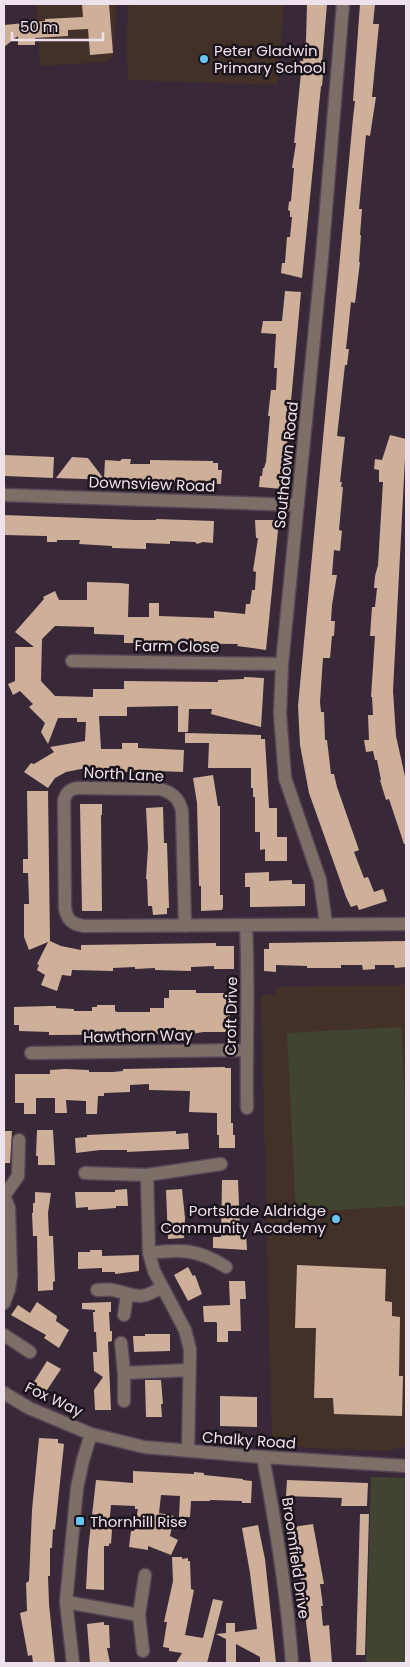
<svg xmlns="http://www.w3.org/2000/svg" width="410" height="1667" font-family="Poppins,sans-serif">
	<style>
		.education { fill: #433129 }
		.green { fill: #414431 }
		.building { fill: #ceb09a }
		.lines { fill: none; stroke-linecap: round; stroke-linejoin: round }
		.minor-casing { stroke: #554655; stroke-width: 15 }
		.minor { stroke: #7d6f68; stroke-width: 12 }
		.poi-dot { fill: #66c4ef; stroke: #1b141b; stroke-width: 2 }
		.labels { text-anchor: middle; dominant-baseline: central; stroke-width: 5; stroke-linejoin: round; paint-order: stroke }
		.poi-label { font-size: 15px; fill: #ede2ec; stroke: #1b141b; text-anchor: start }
		.street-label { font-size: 15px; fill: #ede2ec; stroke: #1b141b }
	</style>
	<rect width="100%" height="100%" fill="#382838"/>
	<path class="education" d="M36,4H117L113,57L107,62L40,66Z
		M129,4H284L278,85L128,80L126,37Z
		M406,985V1446L389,1451L322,1449L272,1444L261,995L276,994V987Z"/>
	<path class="green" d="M401,1027L406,1122V1206L296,1212L287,1033Z
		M371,1477L406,1478V1663H366Z"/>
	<path class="building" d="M82,4H109L113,53L90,55L88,29L68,30V36L35,38V45H18V36L4,47V25L45,21V19L83,17Z
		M307,4H327L322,63H324L322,86H321L302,278L281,273L282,263H285L287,237H290L292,217H290V211L288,210L289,202L291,201L294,168H292L296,143H294L301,73L300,61H303L306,40Z
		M360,4H375L373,24H379L372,97H376L370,136L366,135L359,209H362L360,235H361L359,262H360L355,303L351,302L346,349H349L347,365H345L337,436L345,437L340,482H342L341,487H343L339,530L342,531L340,551L334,550L332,575H337L332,605L331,621H335L334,636H332L330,658H323L320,702L321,712H324L325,740H327L331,774H334L337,787L359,850L354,852L364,878L368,877L374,892L383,889L387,901L359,910L357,905L351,907L346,897L309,793L300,745L298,706L353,118L355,101H353Z
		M285,291L301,292L283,489L259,487L260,476H262L263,468H264L266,462L270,416H268L271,390H276L277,368H274L276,334L261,333L263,321H282Z
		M390,435L406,439L393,691L396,736L406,781V844H404L389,799L386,800L380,780H381L377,760H375L373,751L366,752L364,740H369L368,715H373L372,697H371L375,636H370L372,607H375L377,588H374L375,576L378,565L383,482H379V470L374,469L375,459L382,460Z
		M4,455L54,457L53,478L5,476Z
		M72,457L88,458L104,479L105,460L120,461L122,459H131L130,464H150V460L213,461V463H218V470H222L221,484L56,478Z
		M4,515L135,520H156V519L214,521L213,543L203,542L197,544L195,542L170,541V544L146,543V549L112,548V546L79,544L80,540H57V542H47V536H45L4,535Z
		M255,520H279L266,650L237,646L238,644L124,643V635L94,634V627L55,626L42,639L41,681L55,696L93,697V689H124V681L218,682V680L244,679V677L264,678L261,727L211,714L212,709H189L188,732H178V706L127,707V716H99L101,749H122V743H138V748L184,750L183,772L134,770V772H86V768L66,772L55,778L48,788L24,772L31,763L34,764L54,752L50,747L85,741L86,722H77V718H58L48,744L41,732L45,723L29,707L33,704L20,691L13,695L8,684L15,681V647H34L15,632L44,599L43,597L55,591L59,600H87V582L120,583L129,584L128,617H149V603H159V616L214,618V611L245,614L246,604H250L252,590H255L256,572L253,571L258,538H256Z
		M185,733L261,735V739H265L269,808H277V837H287V861H265V849L260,850V832H255V797H253V788H251V768H208L209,743H185Z
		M213,775L218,806H220V895H223V907L222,910L201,911V886H199L197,803L193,778Z
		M27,791H48L50,941L61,946L81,950V945L216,943V946H234V969H214V966L191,967V971L155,970V968L135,969V967L113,968V971L72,970L71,976L62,975L57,991L41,985L45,975L37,970L39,965L37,964L48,942L29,950L24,937V904H29V902L28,873H23V859H28Z
		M80,804H102V815H101L102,911H82Z
		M163,807L164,843H167L169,908H167V914L153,915L152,906H148L147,879H146L148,847L146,808Z
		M269,872V881L292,880V884H305V906L250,907V887H245V873Z
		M406,941V967L395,968L394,965H375V969L363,970L362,965H341V968H307V966L276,965V972L264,971V949H269V943Z
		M169,990H196V993H230V1032H203L192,1034L49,1035V1032L19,1031V1025H14V1007L51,1006H56V1008L74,1009V1011H92V1007H97V1005H115V1011L117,1012H150V1008H164V998H169Z
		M225,1067V1068H231V1123H233V1135H235V1148H219V1135H217V1113L189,1112L190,1091L149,1090V1084L130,1085V1092L104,1093V1096H98L97,1114H86V1101L66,1100L67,1113H55V1098H36V1114H24V1103H15V1074H50V1070L65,1069L89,1070V1072H113L123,1071V1069Z
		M37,1130H53L55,1165H38V1156H36Z
		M4,1131H12L10,1163H4Z
		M176,1131V1134L188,1133L189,1149L127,1152V1150H100L76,1153L75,1138L87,1137V1135Z
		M222,1180H238L240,1229H242V1234H246L247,1250L213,1248V1237H221Z
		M127,1189L128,1206H116V1208L88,1210V1207L76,1208L75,1192H115V1190Z
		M182,1189L185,1218L184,1238L168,1239L166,1190Z
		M35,1192L51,1193L48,1213L49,1236H53L55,1281L53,1282V1290L38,1291L37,1236H33L32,1213H33V1203H35Z
		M90,1250H102V1256L139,1255V1271L115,1274V1272H102V1268L78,1269V1252H90Z
		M297,1265L386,1269L385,1301L392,1302V1316L400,1317L399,1376H403L402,1416L334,1414L333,1398H314L316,1328H295Z
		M188,1267L193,1276L195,1275L202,1294L188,1301L174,1275Z
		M229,1281H245L246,1299H240L241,1331H228V1342H217V1323L216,1322H204L203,1306L230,1305Z
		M37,1302L57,1316L56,1321L69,1330L59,1348L44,1338L46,1335L11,1315L18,1305L30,1313Z
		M111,1302V1312H109L110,1331H112V1341L108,1342L111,1410H95L94,1390L103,1377L94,1371L93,1352H97L96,1332H94L93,1312H95V1310L82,1309V1303Z
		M145,1334H170V1351L134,1352L133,1336H145Z
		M47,1361L61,1369L45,1393L32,1385Z
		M145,1380H161L163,1404H161L162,1417H146Z
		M220,1396L257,1397V1427L220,1426Z
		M39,1438L58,1439V1443L64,1444L55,1530L53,1529L52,1548H50V1576H48L49,1604L55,1663H33L32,1655L28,1656L20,1613L27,1611L26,1583L29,1581L32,1510Z
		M133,1471L194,1474V1472L204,1473V1475L243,1479V1480L252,1481L251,1503H242V1501L210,1500V1501H191L190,1517H179L180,1496L161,1495L159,1513L174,1516L170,1536L178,1540L171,1555L148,1546V1550L129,1547L131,1531H134L138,1509H135V1506L111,1505L109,1526L112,1530L111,1544L109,1543V1546H104V1590L86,1589L88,1551L96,1480L133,1483Z
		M287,1480L368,1483L367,1506H341L342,1498L286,1496Z
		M360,1514H369L365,1655H356Z
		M313,1524L324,1584H320L323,1606H321L323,1626L329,1625L332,1663H311L298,1556L293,1527Z
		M258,1525L265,1559L276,1663H260V1657L236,1644V1663H226V1639L216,1634L226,1633V1623H235V1632L257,1629L250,1573L242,1528Z
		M172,1557H182V1559L188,1558V1561H190L191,1589L194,1590L185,1635L203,1638L213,1599L223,1601L207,1663H176L182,1653L169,1651V1648L163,1647L167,1622H164L173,1581Z
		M104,1622V1625H109L110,1648H107L110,1663H90L87,1624Z"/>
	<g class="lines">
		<defs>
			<path id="minor" d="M4,495L298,505
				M72,661L282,664
				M326,924L320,880L285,778L280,714L282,664L322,257L343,4
				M185,926L182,811C179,798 172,792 159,789L80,788C70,788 66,792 64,801L65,908C67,920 72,924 84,926L406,924
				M246,926C249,986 246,1047 247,1108
				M31,1053L246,1050
				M85,1173L147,1175L221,1164
				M147,1175L149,1253L154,1271L185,1330L190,1349L188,1451
				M4,1196L9,1208L11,1276L9,1289L4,1303
				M4,1196L18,1176L19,1140
				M149,1253C181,1249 198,1249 226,1267
				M97,1290C102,1290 108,1289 113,1290C137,1295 138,1302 162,1287
				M124,1315L127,1295
				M4,1335L30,1352
				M121,1343L124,1373V1401
				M124,1373L189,1370
				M4,1393L29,1408L91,1434L144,1447L263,1457L406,1466
				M263,1457C276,1526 287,1594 292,1663
				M66,1602L139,1615
				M143,1651L139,1615L145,1575
				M73,1663L66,1602L77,1488L83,1460L91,1434"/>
		</defs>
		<use href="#minor" class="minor-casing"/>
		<use href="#minor" class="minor"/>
	</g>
	<g class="poi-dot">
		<circle cx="204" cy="59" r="5"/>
		<circle cx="336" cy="1219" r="5"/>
		<rect x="75" y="1516" width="10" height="10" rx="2.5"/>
	</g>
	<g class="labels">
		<g class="poi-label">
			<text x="214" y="50">Peter Gladwin<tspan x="214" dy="17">Primary School</tspan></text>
			<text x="326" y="1210" text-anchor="end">Portslade Aldridge<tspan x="326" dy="17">Community Academy</tspan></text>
			<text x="90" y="1521">Thornhill Rise</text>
		</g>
		<g class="street-label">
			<text transform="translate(286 465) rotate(-84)">Southdown Road</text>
			<text transform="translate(152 484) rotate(2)">Downsview Road</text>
			<text transform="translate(177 646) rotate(1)">Farm Close</text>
			<text transform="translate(124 774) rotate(3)">North Lane</text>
			<text transform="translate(231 1016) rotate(-89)">Croft Drive</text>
			<text transform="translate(138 1036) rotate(-1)">Hawthorn Way</text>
			<text transform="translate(54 1399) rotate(25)">Fox Way</text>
			<text transform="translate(249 1440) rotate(4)">Chalky Road</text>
			<text transform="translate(296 1558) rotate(82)">Broomfield Drive</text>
		</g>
	</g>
	<rect width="410" height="1667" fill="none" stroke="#ede2ec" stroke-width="10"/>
	<path d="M12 32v8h91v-8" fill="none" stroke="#ede2ec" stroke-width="2.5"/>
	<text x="20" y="32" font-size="15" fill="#ede2ec" stroke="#1b141b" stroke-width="4" paint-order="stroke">50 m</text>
</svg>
